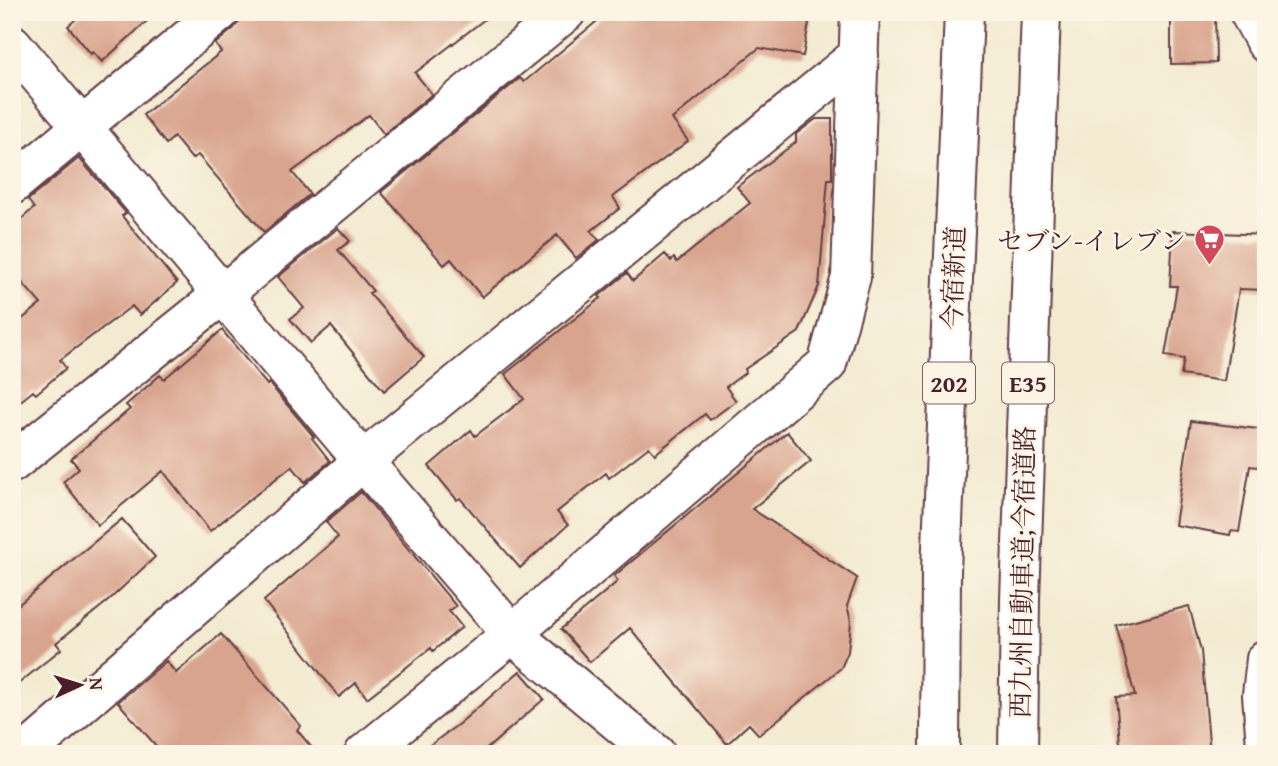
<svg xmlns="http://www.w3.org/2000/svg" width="1278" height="766" font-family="'Gentium Book Plus','Noto Serif JP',serif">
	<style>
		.building { fill: #d9a48e }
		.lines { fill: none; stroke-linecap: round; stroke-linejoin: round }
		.minor-casing { stroke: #633e44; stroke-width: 42 }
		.highway-casing { stroke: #633e44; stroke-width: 42 }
		.minor { stroke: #fff; stroke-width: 38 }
		.highway { stroke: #fff; stroke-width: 38 }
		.labels { text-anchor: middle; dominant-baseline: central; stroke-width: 5; stroke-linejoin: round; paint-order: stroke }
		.shield { fill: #fcf5e5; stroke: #7f5f63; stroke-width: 2 }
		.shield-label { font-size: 24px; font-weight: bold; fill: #4a1f2b }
		.poi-label { font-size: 26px; fill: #4a1f2b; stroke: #fcf5e5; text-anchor: end }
		.street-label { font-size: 26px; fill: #4a1f2b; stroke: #fcf5e5 }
	</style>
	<rect width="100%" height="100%" fill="#fcf5e5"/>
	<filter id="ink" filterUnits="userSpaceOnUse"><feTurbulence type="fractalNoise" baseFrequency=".0143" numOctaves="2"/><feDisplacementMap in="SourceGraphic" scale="14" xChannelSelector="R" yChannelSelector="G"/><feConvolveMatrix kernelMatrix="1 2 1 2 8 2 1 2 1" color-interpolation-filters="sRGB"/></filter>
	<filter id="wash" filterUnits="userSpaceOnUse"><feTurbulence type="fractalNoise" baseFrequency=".00686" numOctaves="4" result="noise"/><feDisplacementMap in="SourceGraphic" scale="28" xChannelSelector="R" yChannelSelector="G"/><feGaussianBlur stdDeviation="1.57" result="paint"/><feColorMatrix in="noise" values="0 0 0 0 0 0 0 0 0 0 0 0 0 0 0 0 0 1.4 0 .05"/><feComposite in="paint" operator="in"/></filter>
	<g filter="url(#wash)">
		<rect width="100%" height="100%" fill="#f3ebd1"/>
		<g id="blocks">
			<path class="building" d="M84,12H157L102,62L93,52L91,54L68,26Z
				M241,12H494L415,73L432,94L384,134L369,115L292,172L310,194L264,232L198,155L192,159L174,137L166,144L143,115L221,52L215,44L234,28L240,20Z
				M608,12H811L803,56L759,48L672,119L688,141L613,197L620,208L591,231L599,240L576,258L557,235L482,297L451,259L444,265L381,192L520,78L524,82Z
				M1171,12H1215L1216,63L1171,64Z
				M816,119H832V179H828L819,286L799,332L745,369L746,372L726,387L736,401L710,420L705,414L655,454L649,447L609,478L606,473L557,512L568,525L520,568L460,498L457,500L429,466L471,430L475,436L524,399L505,374L601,298L599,296L627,273L633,281L665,254L671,261L674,258L677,262L750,203L737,187L796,142V134Z
				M79,158L126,213L122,216L177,283L140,315L132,306L60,360L66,368L36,394L33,391L12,408V327L41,304L12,271V227L34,208L28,200Z
				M338,228L350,241L338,250L373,291L369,293L424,357L384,391L331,326L311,343L290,319L304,308L278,277Z
				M1173,231L1266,235V290L1239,289L1224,381L1181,375L1184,359L1165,356L1177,286H1170Z
				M222,330L267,385L269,383L314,437L312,438L330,461L305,482L292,466L210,531L163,471L98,525L63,482L79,468L71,459L130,409L126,405L160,375L164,379Z
				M1191,421L1266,430V468L1250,466L1239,532L1231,531L1230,535L1175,525Z
				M787,432L811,461L752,509L857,578L847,606L851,621L848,652L841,668L759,735L749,724L727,744L630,628L590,662L561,629L618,581L614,576Z
				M361,492L456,606L449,611L462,627L433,651L431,648L367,698L356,683L339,697L264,601L338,537L326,522Z
				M122,519L155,557L108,601L56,643L61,649L12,689V610Z
				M1189,606L1201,651L1210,754H1121L1116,697L1135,696L1116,625Z
				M221,634L301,726L297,730L317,754H163L118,702L166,661L176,673Z
				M520,671L544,699L481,754H418L460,723Z"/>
		</g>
	</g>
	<g filter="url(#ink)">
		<use href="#blocks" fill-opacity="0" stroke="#633e44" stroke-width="2"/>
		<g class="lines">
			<defs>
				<path id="minor" d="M1249,12L1266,43
					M12,44L363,461L512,634L656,754
					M12,185L220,12
					M12,463L223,294L566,12
					M1266,659L1262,695L1266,745
					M30,749L363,461L859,55
					M364,754L512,634L827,364L851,277L860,12"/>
				<path id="highway" d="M940,754L941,571L964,12
					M1018,754L1020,599L1041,12"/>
			</defs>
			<use href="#minor" class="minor-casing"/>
			<use href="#highway" class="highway-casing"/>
			<use href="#minor" class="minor"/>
			<use href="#highway" class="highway"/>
		</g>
	</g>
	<defs>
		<symbol id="supermarket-pin" viewBox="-11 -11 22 30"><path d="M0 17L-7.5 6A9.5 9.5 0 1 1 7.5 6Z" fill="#d1495b" stroke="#fcf5e5"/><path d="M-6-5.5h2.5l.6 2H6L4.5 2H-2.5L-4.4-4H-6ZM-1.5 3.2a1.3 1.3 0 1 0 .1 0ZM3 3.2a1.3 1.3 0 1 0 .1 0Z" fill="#fff"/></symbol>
	</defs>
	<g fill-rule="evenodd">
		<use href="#supermarket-pin" x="1192" y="222" width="35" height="47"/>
	</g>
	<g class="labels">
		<g class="shield">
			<rect x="923" y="362.5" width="52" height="41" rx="5"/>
			<rect x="1002" y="362.5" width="52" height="41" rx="5"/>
		</g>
		<g class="shield-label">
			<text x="949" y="383">202</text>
			<text x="1028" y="383">E35</text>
		</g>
		<g class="poi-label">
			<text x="1186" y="240">セブン-イレブン</text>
		</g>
		<g class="street-label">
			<text transform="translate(953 278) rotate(-88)">今宿新道</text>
			<text transform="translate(1022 572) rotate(-89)">西九州自動車道;今宿道路</text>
		</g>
	</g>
	<rect width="1278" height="766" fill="none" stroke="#fcf5e5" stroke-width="42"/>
	<g transform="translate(80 685) rotate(86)" stroke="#fcf5e5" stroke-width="5" paint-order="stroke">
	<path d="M0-5L12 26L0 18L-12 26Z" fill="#4a1f2b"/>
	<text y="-10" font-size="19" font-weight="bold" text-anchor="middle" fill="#4a1f2b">N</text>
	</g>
</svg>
